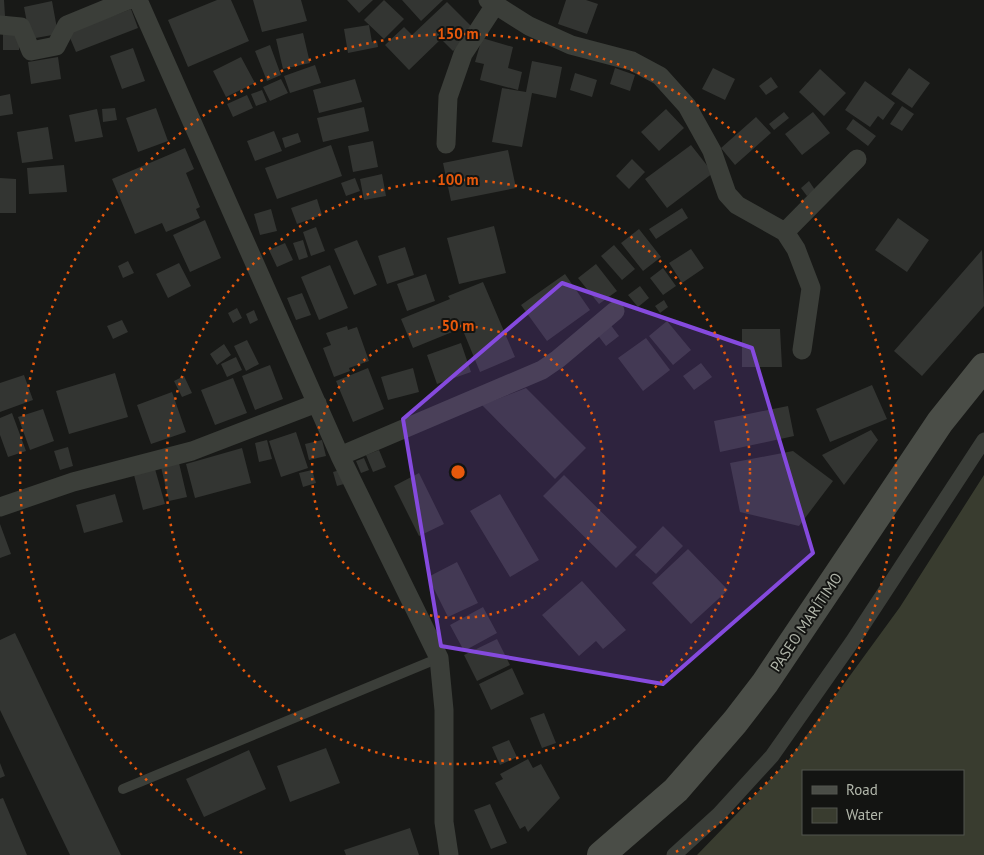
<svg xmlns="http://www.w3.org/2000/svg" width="984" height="855" font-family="'PT Sans',sans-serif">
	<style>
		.water { fill: #393c2f; fill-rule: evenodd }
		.building { fill: #333532 }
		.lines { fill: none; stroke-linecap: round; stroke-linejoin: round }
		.service { stroke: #3b3e39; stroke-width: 10 }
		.pedestrian { stroke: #3b3e39; stroke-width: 15 }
		.minor { stroke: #3b3e39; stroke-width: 19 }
		.secondary { stroke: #4a4d47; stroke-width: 28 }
		.marked { fill: #854ade; fill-opacity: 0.2; stroke: #854ade; stroke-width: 4; stroke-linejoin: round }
		.ring { fill: none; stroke: #e8590c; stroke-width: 2.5; stroke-dasharray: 2.5 5 }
		.labels { text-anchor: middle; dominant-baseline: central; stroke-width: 4; stroke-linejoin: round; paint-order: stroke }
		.street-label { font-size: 15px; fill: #b2b7ab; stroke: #131412 }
		.centre { fill: #e8590c; stroke: #131412; stroke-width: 2.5 }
		.ring-label { font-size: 15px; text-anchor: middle; font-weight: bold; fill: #e8590c; stroke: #131412; stroke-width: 4; stroke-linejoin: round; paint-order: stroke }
	</style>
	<rect width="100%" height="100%" fill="#181917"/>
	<path class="water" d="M984,475V855H697L787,762L900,607ZM803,771H963V834H803Z"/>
	<path class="building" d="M0,0H4L5,16H0Z
		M217,0H231L249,41L188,67L168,20Z
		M253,0H301L307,21L262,32Z
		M347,0H373L359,13Z
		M384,0L404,19L384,39L364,20Z
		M402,0H443L421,21Z
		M566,0H586L598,4L587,34L558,24Z
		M52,1L58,34L30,39L24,7Z
		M447,2L475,30L453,51L441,39L409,70L385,45L404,27L412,35Z
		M131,9L138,28L76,52L68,33Z
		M369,25L372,42L377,41L378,47L348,53L344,29Z
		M19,33V50H3V34Z
		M303,33L310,63L283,69L276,39Z
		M482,38L513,47L508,68L522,72L518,90L480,80L484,64L475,62Z
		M270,45L281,75L267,81L255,51Z
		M133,48L145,81L122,89L110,56Z
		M58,57L61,79L31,84L28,62Z
		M241,57L255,83L226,97L213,71Z
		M532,61L562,67L556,98L532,93L522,147L492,142L502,88L526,92Z
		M315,65L321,83L290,93L284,76Z
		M615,68L635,75L630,91L610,84Z
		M713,68L735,79L725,100L702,89Z
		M909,68L930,83L912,108L891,94Z
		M820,69L846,93L824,116L799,92Z
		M575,73L597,80L592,97L570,90Z
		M771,77L778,87L766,95L759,86Z
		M281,79L288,93L270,101L263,87Z
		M355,79L362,102L319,113L313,90Z
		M865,81L895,103L883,120L878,116L870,127L845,110Z
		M262,90L267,102L256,106L251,94Z
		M10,94L13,114L0,116V96Z
		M247,95L253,108L233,117L227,104Z
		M902,106L914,114L902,131L890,124Z
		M364,107L369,131L323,142L317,118Z
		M115,108L117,120L103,122L102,109Z
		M156,108L168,141L138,152L126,118Z
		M97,109L103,137L75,142L69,115Z
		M666,109L684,128L659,151L641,132Z
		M784,112L789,118L774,130L769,124Z
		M813,112L830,133L802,155L785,134Z
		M756,117L771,133L735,165L721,148Z
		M853,119L876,136L868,146L846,129Z
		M48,127L53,159L22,163L17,132Z
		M274,131L282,151L255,161L247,141Z
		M298,133L301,142L285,148L282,138Z
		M373,141L378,167L353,172L348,146Z
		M331,145L342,176L277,199L265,168Z
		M691,145L713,173L667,208L645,179Z
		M185,148L194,169L186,173L200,207L196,209L200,218L166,232L162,223L135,234L112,179Z
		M508,150L516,188L451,201L443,163Z
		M632,159L645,172L629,189L616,176Z
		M64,165L67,192L29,194L27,168Z
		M382,174L386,196L364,200L360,179Z
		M0,178L16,179V213H0Z
		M355,178L360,191L346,196L341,183Z
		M809,181L815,190L807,196L801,188Z
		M317,199L322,215L297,224L291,208Z
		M682,208L688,218L656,239L649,229Z
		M271,209L277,231L260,235L254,214Z
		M898,218L929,240L907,272L875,250Z
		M205,220L221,258L190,272L173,235Z
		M494,226L506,273L459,284L447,238Z
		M316,227L325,251L311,256L303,232Z
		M639,229L661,257L643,271L621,243Z
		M303,240L308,257L299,260L293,243Z
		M357,240L377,285L354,295L334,249Z
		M285,243L293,260L277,267L269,250Z
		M614,245L635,269L622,280L601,256Z
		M405,247L414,275L387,284L378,256Z
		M691,249L704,268L682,283L669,263Z
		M982,250L984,306L922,376L894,351Z
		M128,261L134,273L123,278L118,266Z
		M179,263L191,286L168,298L156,274Z
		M596,264L617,291L599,304L578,278Z
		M330,265L348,308L319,320L301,277Z
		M663,268L676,286L663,295L650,278Z
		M426,274L435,301L407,311L397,284Z
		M565,274L590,310L547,341L521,305Z
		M483,282L515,357L480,372L462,328L413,348L401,319L450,299L448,296Z
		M640,286L649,298L638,307L628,295Z
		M302,293L311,315L296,320L287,298Z
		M664,300L668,307L660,313L655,306Z
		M237,308L242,318L233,323L228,313Z
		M254,310L258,320L250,324L246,314Z
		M122,320L128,332L113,339L107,326Z
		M667,321L691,350L673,365L649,336Z
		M610,324L619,336L606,346L597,334Z
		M347,326L348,330L357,327L369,361L349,368L350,371L334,377L323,348L331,345L326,333Z
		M742,329H780L782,367H742Z
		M646,338L670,370L643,391L618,358Z
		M247,340L259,364L246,371L234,346Z
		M461,343L471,372L437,384L427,355Z
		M224,344L231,355L217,365L210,354Z
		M236,357L242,370L227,377L221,364Z
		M701,363L712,377L694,390L683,376Z
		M270,365L283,399L255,410L242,376Z
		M368,368L384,409L353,422L336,381Z
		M413,368L419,392L388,400L381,377Z
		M115,373L128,417L69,434L56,391Z
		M24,375L33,400L0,412V383Z
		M184,376L192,393L182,397L174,381Z
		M233,378L247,413L215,425L201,390Z
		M872,385L887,419L830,442L816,409Z
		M526,388L586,448L555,479L482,405Z
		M172,392L186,432L151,444L137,405Z
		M788,406L794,436L720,452L714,421Z
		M43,409L54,441L30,450L18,417Z
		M12,413L26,451L8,457L0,435V418Z
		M871,430L878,440L844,485L822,455Z
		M296,432L308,468L281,477L269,441Z
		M267,440L272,459L259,462L255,443Z
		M322,440L326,456L309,460L305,444Z
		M68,447L73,466L60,470L54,451Z
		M242,448L251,483L195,498L186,464Z
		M379,450L386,467L373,472L366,455Z
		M793,451L833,481L799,526L740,512L730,463Z
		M364,458L369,470L361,473L356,461Z
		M179,463L187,497L169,501L161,467Z
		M155,469L165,504L143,510L134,475Z
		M312,470L316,483L303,487L299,473Z
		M340,470L344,484L337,486L333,472Z
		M419,473L444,524L419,536L394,486Z
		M564,475L637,547L616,568L543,496Z
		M115,494L123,522L84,533L76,505Z
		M500,494L539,560L510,577L470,511Z
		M0,524L11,554L0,558Z
		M663,526L683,546L656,574L635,555Z
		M688,549L728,590L691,624L652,583Z
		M457,562L478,603L448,617L428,577Z
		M582,581L626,630L603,649L596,641L579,656L542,615Z
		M483,607L497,633L464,651L450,625Z
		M15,633L121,855H70L0,710V640Z
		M497,639L510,665L477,681L464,655Z
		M512,668L524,694L491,710L479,684Z
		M544,713L556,743L542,748L530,718Z
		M509,740L517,757L500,765L492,747Z
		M326,748L340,783L290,802L277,766Z
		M249,750L266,789L204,817L186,779Z
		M528,759L533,768L541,764L560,798L528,832L525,826L520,829L495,783L503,779L500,774Z
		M0,763L5,776L0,778Z
		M3,798L27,855H0V799Z
		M490,804L507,843L491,849L474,810Z
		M410,828L419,855H346L344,850Z"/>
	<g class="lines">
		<path class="service" d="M123,789L439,658"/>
		<path class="pedestrian" d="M674,855L719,814L772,756L852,642L984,440"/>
		<path class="minor" d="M138,0L340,456L439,658L444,710V822L449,855
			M488,0L529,26L571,45L632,61L660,76L687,106L712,151L727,194L737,205L785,232L796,249L811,288L802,350
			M0,25L21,27L31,51L56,46L67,25L128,0
			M446,144L448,97L463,54L495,5
			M785,232L857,159
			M340,456L542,370L558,359L615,311
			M0,507L73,482L192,451L317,403"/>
		<path class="secondary" d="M601,855L676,790L735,722L765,683L940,422L984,367"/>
	</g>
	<path class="marked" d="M562,283L752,348L813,553L663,684L441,646L403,419Z"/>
	<g class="ring">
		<circle cx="458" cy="472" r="146"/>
		<circle cx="458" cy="472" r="292"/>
		<path d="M242 853A438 438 0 1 1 674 853"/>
	</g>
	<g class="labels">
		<g class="street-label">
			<text transform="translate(806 622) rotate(-56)">PASEO MARÍTIMO</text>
		</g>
	</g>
	<circle cx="458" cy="472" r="8" class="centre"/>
	<g class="ring-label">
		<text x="458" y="39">150 m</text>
		<text x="458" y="185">100 m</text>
		<text x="458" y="331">50 m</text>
	</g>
	<rect x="802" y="770" width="162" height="65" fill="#131412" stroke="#53554f"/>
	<rect x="812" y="786" width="25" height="8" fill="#4a4d47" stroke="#53554f"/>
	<text x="846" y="795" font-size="15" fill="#b2b7ab">Road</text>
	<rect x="812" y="808" width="25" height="15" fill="#393c2f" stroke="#53554f"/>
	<text x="846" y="820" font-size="15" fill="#b2b7ab">Water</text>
</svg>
